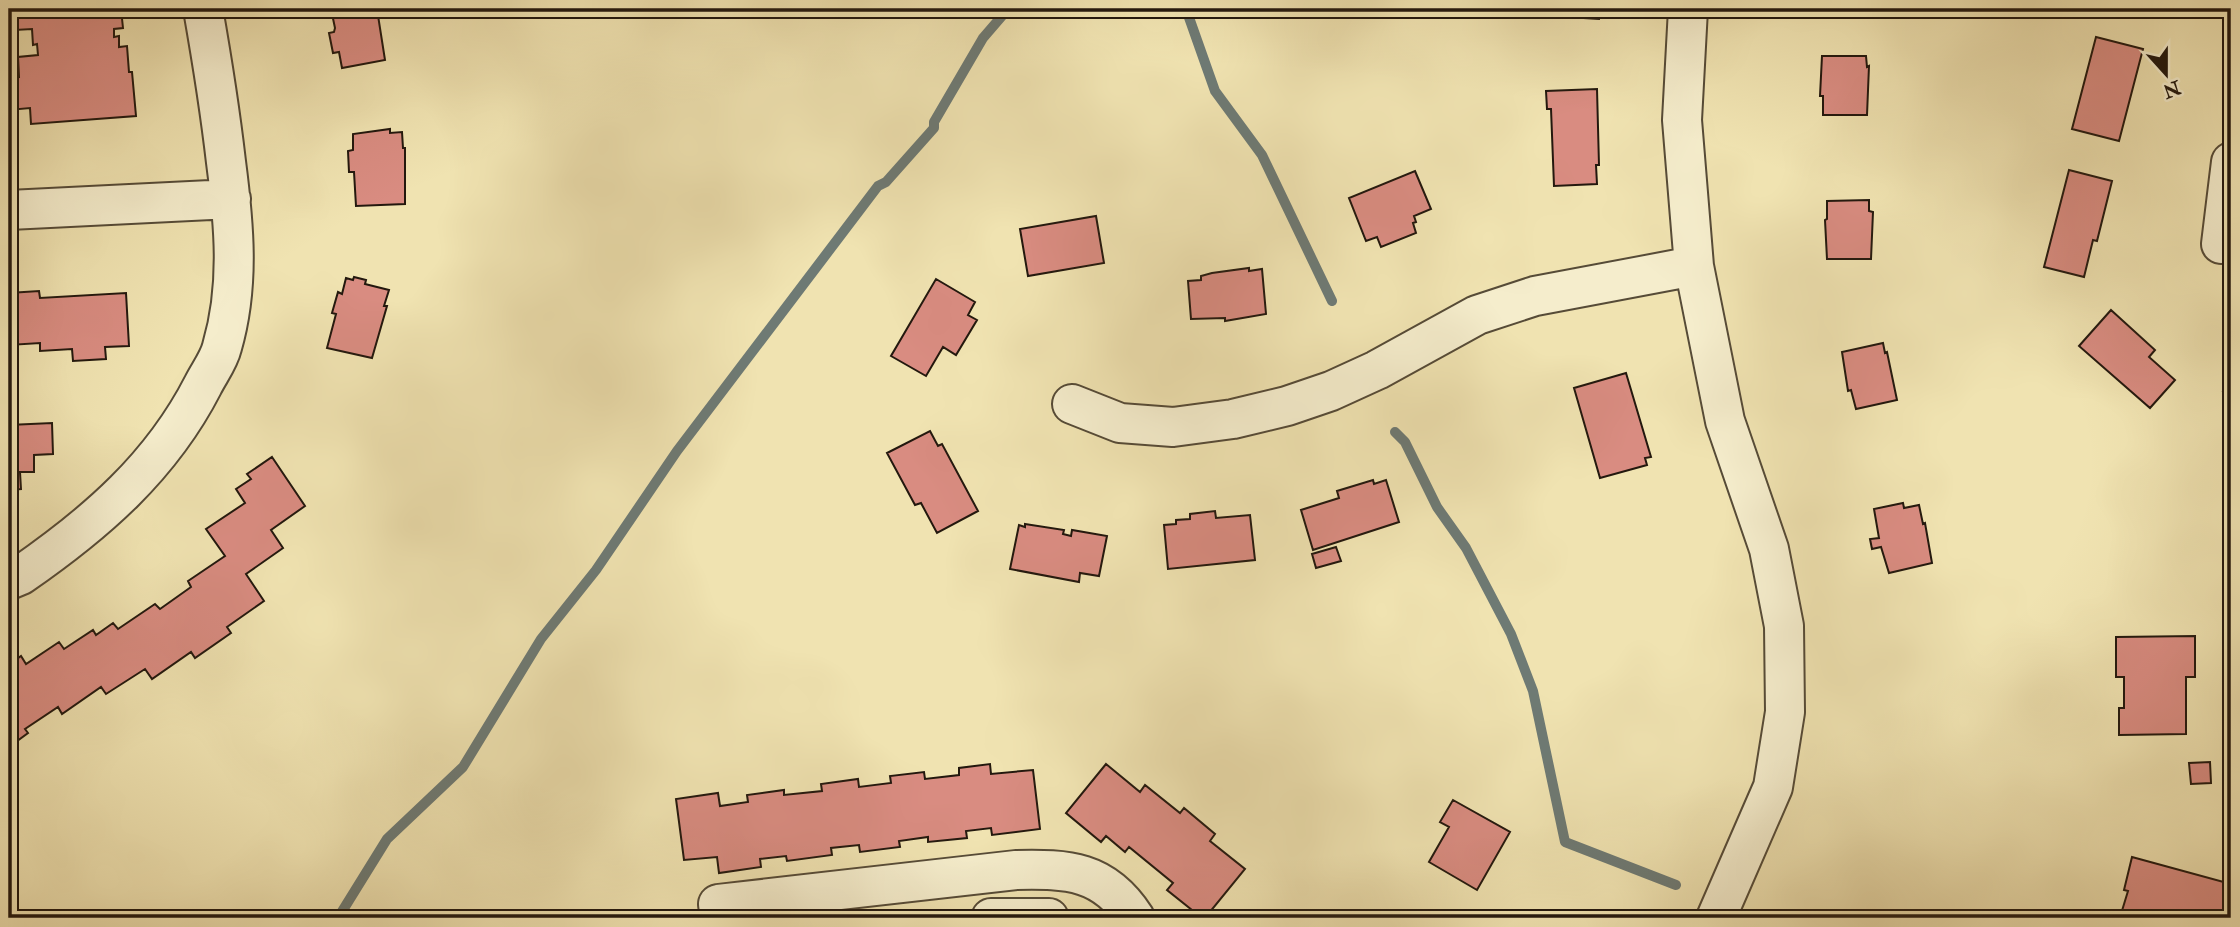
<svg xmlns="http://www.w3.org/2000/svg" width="2240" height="927" font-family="'IM FELL Double Pica',serif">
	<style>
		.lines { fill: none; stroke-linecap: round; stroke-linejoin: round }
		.stream { stroke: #6e7a74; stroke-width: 10 }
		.building { fill: #d98c81; stroke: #23180e; stroke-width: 2 }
		.minor-casing { stroke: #564b37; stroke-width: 42 }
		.minor { stroke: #f5edcc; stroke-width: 38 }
	</style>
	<rect width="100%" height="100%" fill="#f0e3b1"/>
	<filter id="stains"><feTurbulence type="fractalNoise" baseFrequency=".00286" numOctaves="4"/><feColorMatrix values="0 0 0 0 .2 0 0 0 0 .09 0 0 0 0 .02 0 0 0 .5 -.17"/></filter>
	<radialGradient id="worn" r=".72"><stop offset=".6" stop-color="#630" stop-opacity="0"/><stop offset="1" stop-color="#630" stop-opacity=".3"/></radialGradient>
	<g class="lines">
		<path class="stream" d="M1186,9L1215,91L1262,155L1332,301
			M1395,432L1405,442L1437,507L1466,548L1511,634L1533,691L1565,842L1676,885
			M338,918L387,839L463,767L541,639L596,570L677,451L878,186L886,182L934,128V122L983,38L1008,9"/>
	</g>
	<path class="building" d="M14,9H121L123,28L114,29V37L119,36V47L127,46L129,72H132L136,116L31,124L30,108L9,110V78L19,77L18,57L38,55L37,44L33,45L32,29L15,30Z
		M331,9H377L385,60L342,68L339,52L333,53L329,33L334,32L335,28Z
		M1552,9H1600L1599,19L1551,16Z
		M2096,37L2143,49L2119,141L2072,129Z
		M1822,56H1866L1867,67L1869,66L1867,115H1823V96H1820Z
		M1597,89L1599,165H1596L1597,184L1554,186L1551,109H1547L1546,91Z
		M390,129V133L402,132L403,148H405V204L356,206L354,172H349L348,151L353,150V134Z
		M2069,170L2112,181L2097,241L2093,240L2084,277L2044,267Z
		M1415,171L1431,209L1414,216L1416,222L1413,223L1416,233L1381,247L1377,237L1366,241L1349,198Z
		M1869,200V211L1873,212L1871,259H1827L1825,220L1827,219V201Z
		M1096,216L1104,263L1028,276L1020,229Z
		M1249,268V271L1262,269L1266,314L1225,321V318L1191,319L1188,281L1201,280V276L1212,273Z
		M354,277L366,280L365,284L389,290L384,306H387L372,358L327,348L336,314L332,313L338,292L342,294L346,278L353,280Z
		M936,279L975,302L968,315L977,320L956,355L943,347L926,376L891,356Z
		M39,291L40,298L126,293L129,346L105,347L106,359L73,361L72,349L40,351V343L9,345V293Z
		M2111,310L2155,350L2149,357L2175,380L2150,408L2079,346Z
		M1883,343L1885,353L1887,352L1897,400L1856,409L1851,390L1848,391L1842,352Z
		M1626,373L1651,457L1645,458L1647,465L1600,478L1574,388Z
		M2231,390V418L2223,392Z
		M52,423L53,454L34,455V472H20L21,489L9,490V425Z
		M930,431L938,446L942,444L978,511L937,533L921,503L915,505L887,453Z
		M272,457L305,506L271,530L283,548L246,574L264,601L227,627L231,633L195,658L191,652L152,679L145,669L106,694L101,687L62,714L58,707L25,729L28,733L9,747V665L21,656L26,664L59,642L64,649L93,630L96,635L113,623L118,629L155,604L160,609L191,587L188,581L225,556L206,529L245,503L236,489L251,479L247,474Z
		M1373,480L1374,484L1386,480L1399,522L1313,550L1301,510L1339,498L1337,491Z
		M1903,503L1904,508L1919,505L1923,524L1925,523L1932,563L1889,573L1881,547L1872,549L1870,539L1879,538L1874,509Z
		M1215,511L1216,518L1250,515L1255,560L1168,569L1164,525L1176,524V520L1190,519V514Z
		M1025,524L1064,530L1063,534L1071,536L1072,530L1107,536L1099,576L1080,573L1079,582L1010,569L1019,525L1025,527Z
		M1336,547L1341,561L1316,568L1312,554Z
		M2195,636V677H2186V734L2119,735V708H2124V677H2116V637Z
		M2210,762L2211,783L2191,784L2189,763Z
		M990,764L991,774L1033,770L1040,829L992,835L991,828L966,831L967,838L928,842V837L899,841L900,847L860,852L859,845L831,848L832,855L787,861L786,856L760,859L761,867L719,873L717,857L684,860L676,799L718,793L720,806L748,802L747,795L784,790V795L822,791L821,784L858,779L859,787L891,783L890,776L924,772L925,779L959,775V768Z
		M1106,764L1140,792L1145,785L1180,813L1184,808L1215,834L1210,841L1245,869L1205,918H1202L1167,890L1173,883L1129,847L1125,852L1106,836L1101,842L1066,813Z
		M1453,800L1510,832L1477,890L1429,862L1449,827L1440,822Z
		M2132,857L2231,884V908L2229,918H2138L2121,914L2128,891L2124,890Z"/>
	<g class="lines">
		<defs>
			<path id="minor" d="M1688,9L1682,120L1694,266L1725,421L1769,549L1784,626L1785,712L1773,787L1716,918
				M9,210L231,199
				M2221,244L2231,162
				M1072,404L1120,423L1173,427L1233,419L1287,406L1331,391L1377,370L1477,315L1535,296L1694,266
				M9,580L21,575C96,523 161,467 203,385C209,373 219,360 222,347C240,286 234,223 226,162C220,110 212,60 203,9
				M720,918L718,904L1016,870C1068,869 1104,870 1135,918
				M991,918H1049"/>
		</defs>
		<use href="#minor" class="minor-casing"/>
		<use href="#minor" class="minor"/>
	</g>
	<rect width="2240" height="927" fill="none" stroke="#f0e3b1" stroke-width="35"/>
	<rect x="10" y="10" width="2219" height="906" fill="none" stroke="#23180e" stroke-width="3.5"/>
	<rect x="18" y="18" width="2205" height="892" fill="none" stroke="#23180e" stroke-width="2"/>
	<g transform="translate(2166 74) rotate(159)" stroke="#f5edcc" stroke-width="5" paint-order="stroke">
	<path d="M0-5L12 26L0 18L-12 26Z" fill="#23180e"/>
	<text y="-10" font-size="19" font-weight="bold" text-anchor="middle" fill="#23180e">N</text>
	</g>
	<rect width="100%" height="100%" filter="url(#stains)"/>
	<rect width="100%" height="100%" fill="url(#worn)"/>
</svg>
